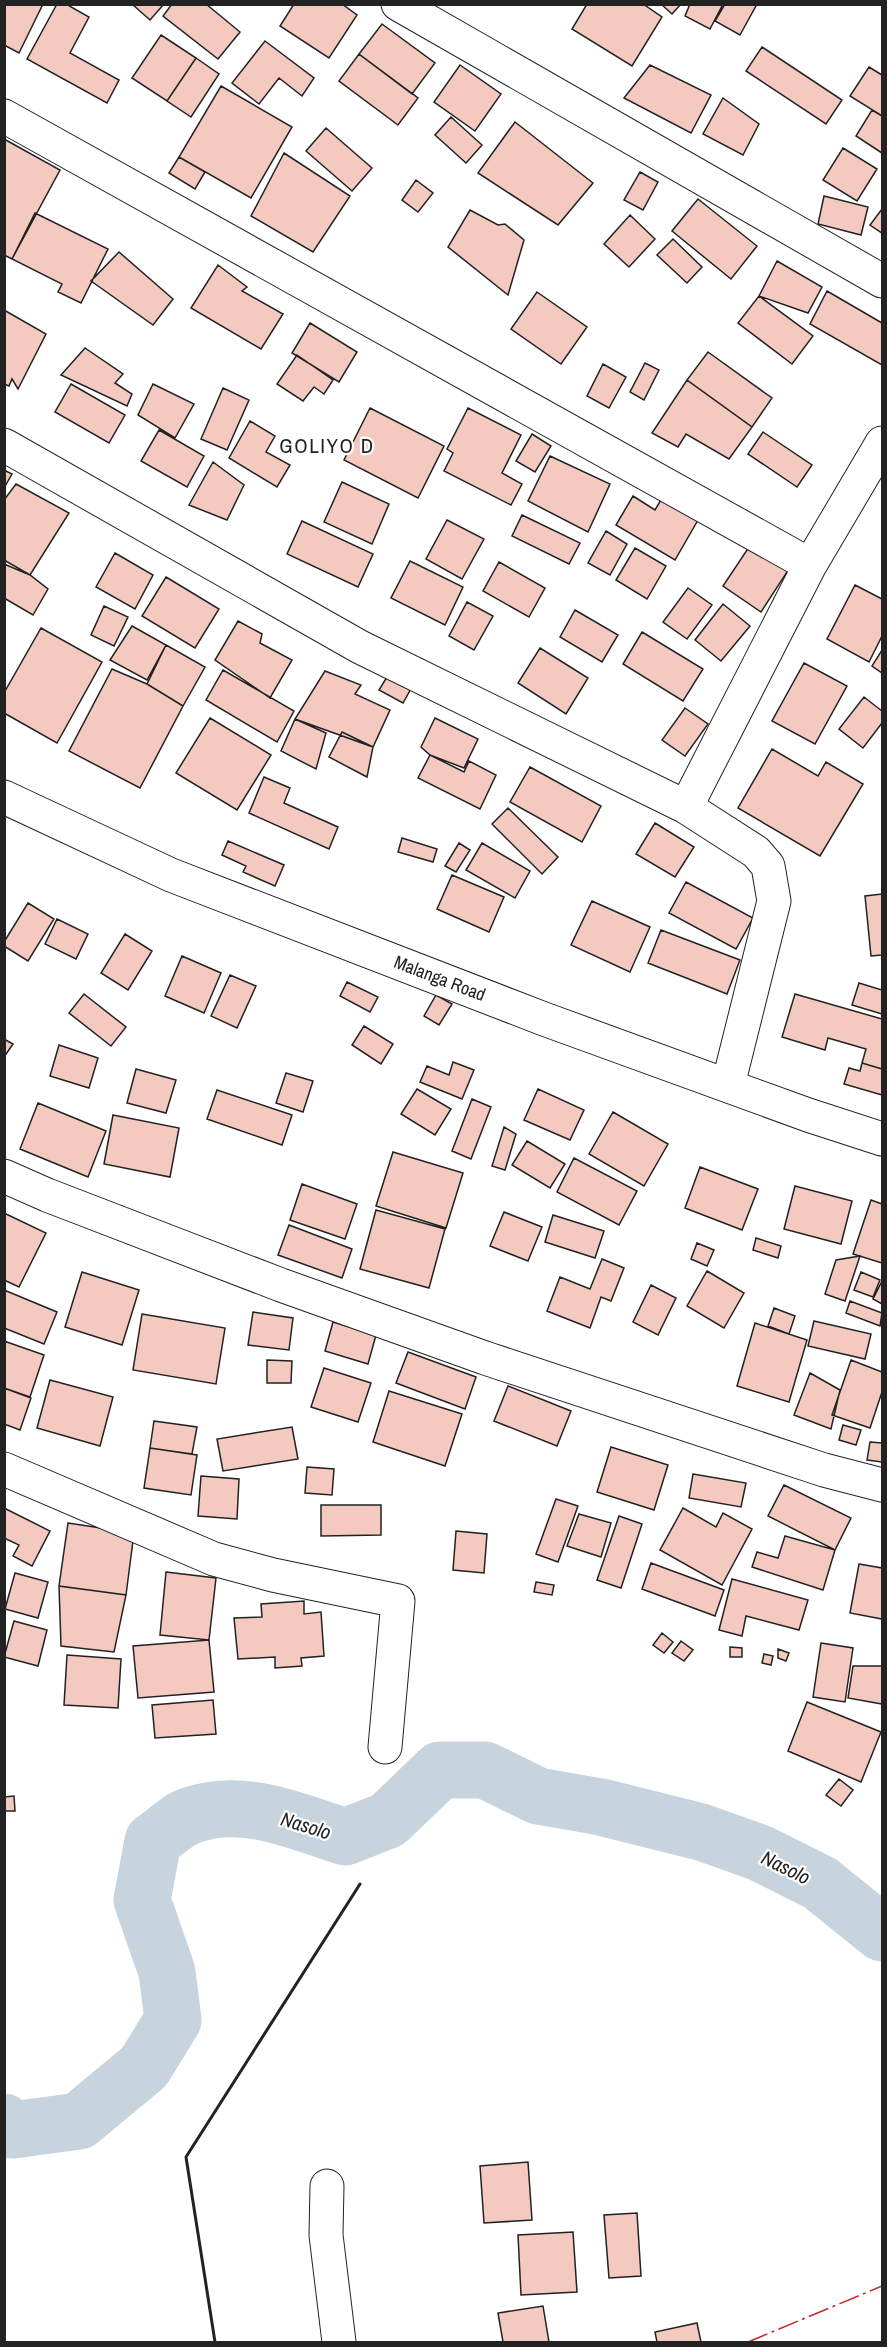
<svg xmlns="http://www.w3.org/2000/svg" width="887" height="2347" font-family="'Archivo Narrow',sans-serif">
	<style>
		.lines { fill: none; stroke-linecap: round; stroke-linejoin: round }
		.river { stroke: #c7d3dd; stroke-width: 57 }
		.building { fill: #f3c9c0; stroke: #222; stroke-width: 1.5 }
		.minor-casing { stroke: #222; stroke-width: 35 }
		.minor { stroke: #fff; stroke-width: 33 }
		.wall { stroke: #222; stroke-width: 3 }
		.power { stroke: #c62828; stroke-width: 1.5; stroke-dasharray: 21 4.5 3 4.5; stroke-linecap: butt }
		.labels { text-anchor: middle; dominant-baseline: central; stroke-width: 4.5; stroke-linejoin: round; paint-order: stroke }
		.street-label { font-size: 18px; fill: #222; stroke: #fff }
		.water-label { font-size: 20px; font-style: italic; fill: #222; stroke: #fff }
		.quarter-label { font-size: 21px; letter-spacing: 1.5px; fill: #222; stroke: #fff }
	</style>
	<rect width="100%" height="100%" fill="#fff"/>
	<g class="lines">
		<path class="river" d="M4,2122L13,2130L79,2121L144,2067L173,2020L167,1972L142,1900L153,1841C165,1833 178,1819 192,1815C243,1797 296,1821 345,1837L388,1820L440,1770H485L538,1796L601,1807L701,1832L760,1853L820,1883L882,1933"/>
	</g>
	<path class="building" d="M4,4H43L19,53L4,45Z
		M57,4H66L89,17L70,53L119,80L107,103L27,59Z
		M132,4H164L150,20Z
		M172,4H206L240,32L218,59L163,16Z
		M294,4H342L357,15L329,58L280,26Z
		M587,4H643L662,17L632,66L572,29Z
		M661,4H681L672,14Z
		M690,4H723L710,29L685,16Z
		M725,4H757L740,35L715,21Z
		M382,24L435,63L412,94L359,54Z
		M161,35L196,58L167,101L132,78Z
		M265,41L314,78L302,96L279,78L259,104L232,83Z
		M762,47L842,100L826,124L746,71Z
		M359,54L418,98L398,125L339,81Z
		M196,58L219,74L191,117L167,101Z
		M460,65L501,94L475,131L434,102Z
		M650,65L711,95L691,133L624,98Z
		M869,67L882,75V116L850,96Z
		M221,86L292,127L251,198L179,157Z
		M723,98L759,124L743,155L703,134Z
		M872,110L882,116V153L856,136Z
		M451,117L482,145L466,163L435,135Z
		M515,122L593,183L558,225L478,173Z
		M326,128L372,168L352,191L306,151Z
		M4,139L60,170L12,259L4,255Z
		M843,148L877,169L857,201L823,180Z
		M284,153L350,196L313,252L251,216Z
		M179,157L205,172L195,189L169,173Z
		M640,172L658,182L643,210L624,200Z
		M416,180L433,193L418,212L402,200Z
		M824,196L868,207L861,235L818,224Z
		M698,199L757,246L731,279L672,231Z
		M882,209V233L870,225Z
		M470,210L498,225L505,224L524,240L508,295L448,247Z
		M35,213L108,249L81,303L58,292L62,284L12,259Z
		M630,215L655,239L629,267L604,244Z
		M673,239L702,267L687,283L657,255Z
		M119,252L173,299L153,325L91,281Z
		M777,261L822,287L808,313L759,296Z
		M218,265L247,287L242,291L283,314L261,349L191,308Z
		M827,291L882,323V365L810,324Z
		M537,292L587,327L561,364L511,329Z
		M759,296L813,336L792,364L738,323Z
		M4,310L46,334L18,389L12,379L9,386L4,384Z
		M310,323L357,352L339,382L292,353Z
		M85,348L123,374L115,383L132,394L127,406L61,375Z
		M708,352L772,398L752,427L687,380Z
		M297,355L333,380L324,394L314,387L303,401L277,384Z
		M645,363L659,370L644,400L630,392Z
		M603,364L626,377L609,408L587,396Z
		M687,380L752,427L729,459L686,434L678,447L652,433Z
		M71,384L125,415L109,443L55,412Z
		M153,384L194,404L175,438L138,415Z
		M223,388L249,400L227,450L201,439Z
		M370,408L444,446L418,498L344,460Z
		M468,408L521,435L502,473L522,484L511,505L444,471L453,453L447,449Z
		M250,421L275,436L266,452L290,465L277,487L229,458Z
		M159,430L204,456L187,487L141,461Z
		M763,432L812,465L797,487L748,454Z
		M532,434L551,446L535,472L516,461Z
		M550,456L610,484L588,532L528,501Z
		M213,462L244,485L227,520L189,505Z
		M4,470L12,474L4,488Z
		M342,482L389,504L372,544L324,522Z
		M16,484L69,513L30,575L4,560V500Z
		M633,496L655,510L662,498L698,520L675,560L616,525Z
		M522,515L580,543L569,564L512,536Z
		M447,520L484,539L462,579L426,559Z
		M302,521L373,554L358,587L287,554Z
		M606,531L627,544L610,575L588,563Z
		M751,544L789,569L761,612L723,586Z
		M635,548L666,566L647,599L616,580Z
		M115,553L153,575L135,609L96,587Z
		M410,561L463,587L445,625L391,598Z
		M499,562L545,588L529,617L483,591Z
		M4,564L30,575L48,589L33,615L4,598Z
		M166,577L219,609L195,648L142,616Z
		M855,585L882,599V636L869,662L827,639Z
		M688,588L712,605L687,639L663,622Z
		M467,602L493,616L474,650L449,636Z
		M723,604L750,626L721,661L695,640Z
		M104,606L128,617L114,646L91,635Z
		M575,610L618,635L602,662L560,637Z
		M238,621L262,634L260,643L292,660L270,698L215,660Z
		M132,626L166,645L147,680L110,660Z
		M41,628L102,662L57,743L4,713V693Z
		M642,632L703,669L683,701L623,664Z
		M166,645L205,667L183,706L147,684Z
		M540,648L588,678L566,714L518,683Z
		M882,650V673L872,666Z
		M804,663L847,686L815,744L772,721Z
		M112,669L147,684L183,706L140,788L69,751Z
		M223,670L294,711L277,742L206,700Z
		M325,671L361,685L355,694L390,710L373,747L295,719Z
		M390,672L413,685L403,703L379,690Z
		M864,697L882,711V723L863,748L839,729Z
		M685,708L708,724L685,756L662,740Z
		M210,718L271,755L237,810L176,773Z
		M435,718L478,739L464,768L430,755L421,747Z
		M295,719L326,733L316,769L281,751Z
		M342,732L373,747L367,777L329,757Z
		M772,749L818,776L826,762L863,784L820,856L738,808Z
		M430,755L464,772L469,761L496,775L480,809L418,778Z
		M530,767L601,806L582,842L510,802Z
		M264,777L290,788L284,803L338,827L329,849L249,813Z
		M508,808L558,857L542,874L492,824Z
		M655,823L694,847L675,877L636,854Z
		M402,838L437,849L433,862L398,852Z
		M228,841L284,865L275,886L243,872L246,866L222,855Z
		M459,843L470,850L456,872L445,866Z
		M482,843L530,871L515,898L466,870Z
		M452,875L504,897L489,932L437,909Z
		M686,882L753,918L736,949L669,913Z
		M882,894V955L871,956L865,896Z
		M592,901L650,927L630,972L571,945Z
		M28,903L54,919L28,961L4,946V942Z
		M57,919L88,934L76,959L45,944Z
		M661,930L740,960L727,994L648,963Z
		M125,934L152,951L128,990L101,973Z
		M182,956L221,973L204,1013L165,996Z
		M230,975L256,986L237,1028L211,1016Z
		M347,982L378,997L370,1012L340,996Z
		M859,983L882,990V1014L852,1005Z
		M84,994L126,1027L111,1046L69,1013Z
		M795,994L882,1019V1069L862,1063L866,1049L828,1038L825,1050L782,1037Z
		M436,995L452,1004L439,1025L424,1016Z
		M364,1026L393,1044L381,1064L352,1045Z
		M4,1039L13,1044L4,1057Z
		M59,1045L98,1058L89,1088L50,1076Z
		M453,1062L474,1070L462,1099L420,1082L427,1066L449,1075Z
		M862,1063L882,1069V1095L844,1084L849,1068L860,1071Z
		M136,1069L176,1080L166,1113L127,1103Z
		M286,1073L313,1081L303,1112L276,1103Z
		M417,1089L451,1109L435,1135L401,1114Z
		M538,1089L584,1110L570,1140L524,1120Z
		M217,1090L292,1115L282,1145L207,1119Z
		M472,1099L491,1107L471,1159L452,1151Z
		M38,1103L106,1131L88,1177L20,1149Z
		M613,1112L668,1144L644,1186L589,1154Z
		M113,1115L179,1128L170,1177L104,1164Z
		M504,1127L516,1134L505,1170L492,1166Z
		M527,1141L565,1164L550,1188L512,1165Z
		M393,1152L463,1173L446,1228L376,1206Z
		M574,1158L637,1191L619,1225L557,1192Z
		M700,1167L758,1189L742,1230L685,1208Z
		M302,1184L357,1204L345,1239L290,1220Z
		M795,1186L852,1201L841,1244L784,1229Z
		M871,1200L882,1204V1263L853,1254Z
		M376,1210L445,1229L429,1288L360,1269Z
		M504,1212L542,1227L528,1261L490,1246Z
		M4,1213L46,1233L19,1287L4,1280Z
		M553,1215L604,1231L595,1258L545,1242Z
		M289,1225L352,1249L342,1278L278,1255Z
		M756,1238L781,1246L778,1258L753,1250Z
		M697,1243L714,1250L707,1266L691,1259Z
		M860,1256L845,1301L825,1294L836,1260Z
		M602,1259L624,1268L611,1301L601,1297L590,1328L547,1311L560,1277L590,1289Z
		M707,1271L744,1293L724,1328L687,1306Z
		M82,1272L139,1290L122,1345L65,1327Z
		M861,1272L880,1280L873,1297L854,1290Z
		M882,1281V1304L873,1299Z
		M651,1285L676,1298L658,1335L633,1322Z
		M4,1290L57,1312L44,1344L4,1328Z
		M850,1301L882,1313L880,1326L846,1313Z
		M774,1308L795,1316L789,1334L768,1326Z
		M253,1312L293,1318L289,1350L248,1345Z
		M142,1314L225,1328L216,1384L133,1370Z
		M814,1321L871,1334L865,1359L808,1346Z
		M333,1322L376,1335L368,1364L325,1351Z
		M755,1323L807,1340L789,1402L737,1386Z
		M4,1341L44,1355L30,1397L4,1388Z
		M408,1352L476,1377L465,1409L396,1383Z
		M267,1360L292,1361L291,1383H267Z
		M851,1360L882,1372V1392L870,1428L832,1415Z
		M324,1368L371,1383L358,1422L311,1407Z
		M810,1373L840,1390L831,1429L794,1415Z
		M50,1380L113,1397L100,1446L37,1428Z
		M508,1386L571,1411L557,1446L494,1421Z
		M4,1388L31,1398L20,1430L4,1424Z
		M389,1391L462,1414L445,1466L373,1442Z
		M154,1421L197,1427L192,1454L150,1448Z
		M843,1425L861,1430L856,1445L839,1440Z
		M292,1427L298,1459L223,1471L217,1439Z
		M870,1442L882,1443V1462L867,1460Z
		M611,1447L668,1465L654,1510L597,1492Z
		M150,1448L197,1455L191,1495L144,1488Z
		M307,1467L334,1469L332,1495L305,1493Z
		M693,1474L746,1483L741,1507L689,1498Z
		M201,1476L239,1479L237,1519L198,1516Z
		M784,1485L851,1518L835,1550L768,1516Z
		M556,1499L578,1506L558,1562L536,1554Z
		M321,1505H381V1535L321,1536Z
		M4,1508L50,1531L32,1566L13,1556L19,1545L4,1538Z
		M683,1508L716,1527L723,1513L752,1529L722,1585L660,1550Z
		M579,1514L611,1523L601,1557L567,1546Z
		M619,1516L642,1524L621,1588L597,1580Z
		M68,1523L134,1533L126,1595L59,1586Z
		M456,1531L487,1534L484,1573L453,1570Z
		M785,1536L835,1550L823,1590L752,1567L757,1552L778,1558Z
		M651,1563L724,1590L715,1616L642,1589Z
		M859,1564L882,1568V1619L850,1613Z
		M166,1572L216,1578L209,1640L160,1635Z
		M15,1573L48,1582L38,1618L5,1609Z
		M732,1579L808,1600L799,1630L746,1616L742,1636L719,1630Z
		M536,1582L554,1585L552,1595L534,1592Z
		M59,1586L126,1595L114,1652L61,1646Z
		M304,1601V1614L321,1612L324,1656L301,1658L302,1666L275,1668V1657L238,1659L234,1618L262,1617L261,1604Z
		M14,1621L47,1630L38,1666L4,1657Z
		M662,1633L673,1642L664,1653L653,1645Z
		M209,1640L214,1692L138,1698L133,1646Z
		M681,1641L693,1650L684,1661L672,1653Z
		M821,1643L853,1648L845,1702L813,1697Z
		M730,1647L742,1648V1657H730Z
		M778,1649L789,1653L786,1661L778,1658Z
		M764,1654L773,1656L771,1665L762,1663Z
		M67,1655L121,1659L118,1708L64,1705Z
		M853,1666H882V1704L848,1698Z
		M213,1700L216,1734L155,1738L152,1705Z
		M807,1702L881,1732L861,1782L788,1751Z
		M839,1779L853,1790L841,1806L826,1795Z
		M14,1796L15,1811H4V1797Z
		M528,2162L532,2220L484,2223L480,2166Z
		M637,2213L641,2276L609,2278L604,2215Z
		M573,2232L577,2292L521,2295L518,2235Z
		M543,2306L549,2342H503L498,2313Z
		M697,2323L701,2342H657L655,2332Z"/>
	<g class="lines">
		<defs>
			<path id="minor" d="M398,4L882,281
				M4,116L810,565
				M4,445L360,647L686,807L756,852L768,866L774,901L728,1085
				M4,797L171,875L544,1019L808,1115L882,1139
				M686,807L810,565L882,443
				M4,1176L47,1195L281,1285L485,1358L824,1470L882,1485
				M4,1469L214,1559L273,1575L398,1601L385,1747
				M327,2186L326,2235L339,2342"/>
		</defs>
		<use href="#minor" class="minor-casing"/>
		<use href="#minor" class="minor"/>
		<path class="wall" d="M215,2342L186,2157L360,1884"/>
		<path class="power" d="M748,2342L882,2286"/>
	</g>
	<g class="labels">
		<g class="street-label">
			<text transform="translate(440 978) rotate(21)">Malanga Road</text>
		</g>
		<g class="water-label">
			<text transform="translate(306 1825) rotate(17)">Nasolo</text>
			<text transform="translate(786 1867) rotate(26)">Nasolo</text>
		</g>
		<g class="quarter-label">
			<text x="327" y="445">GOLIYO D</text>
		</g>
	</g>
	<rect width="887" height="2347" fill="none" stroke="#222222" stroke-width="12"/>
</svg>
